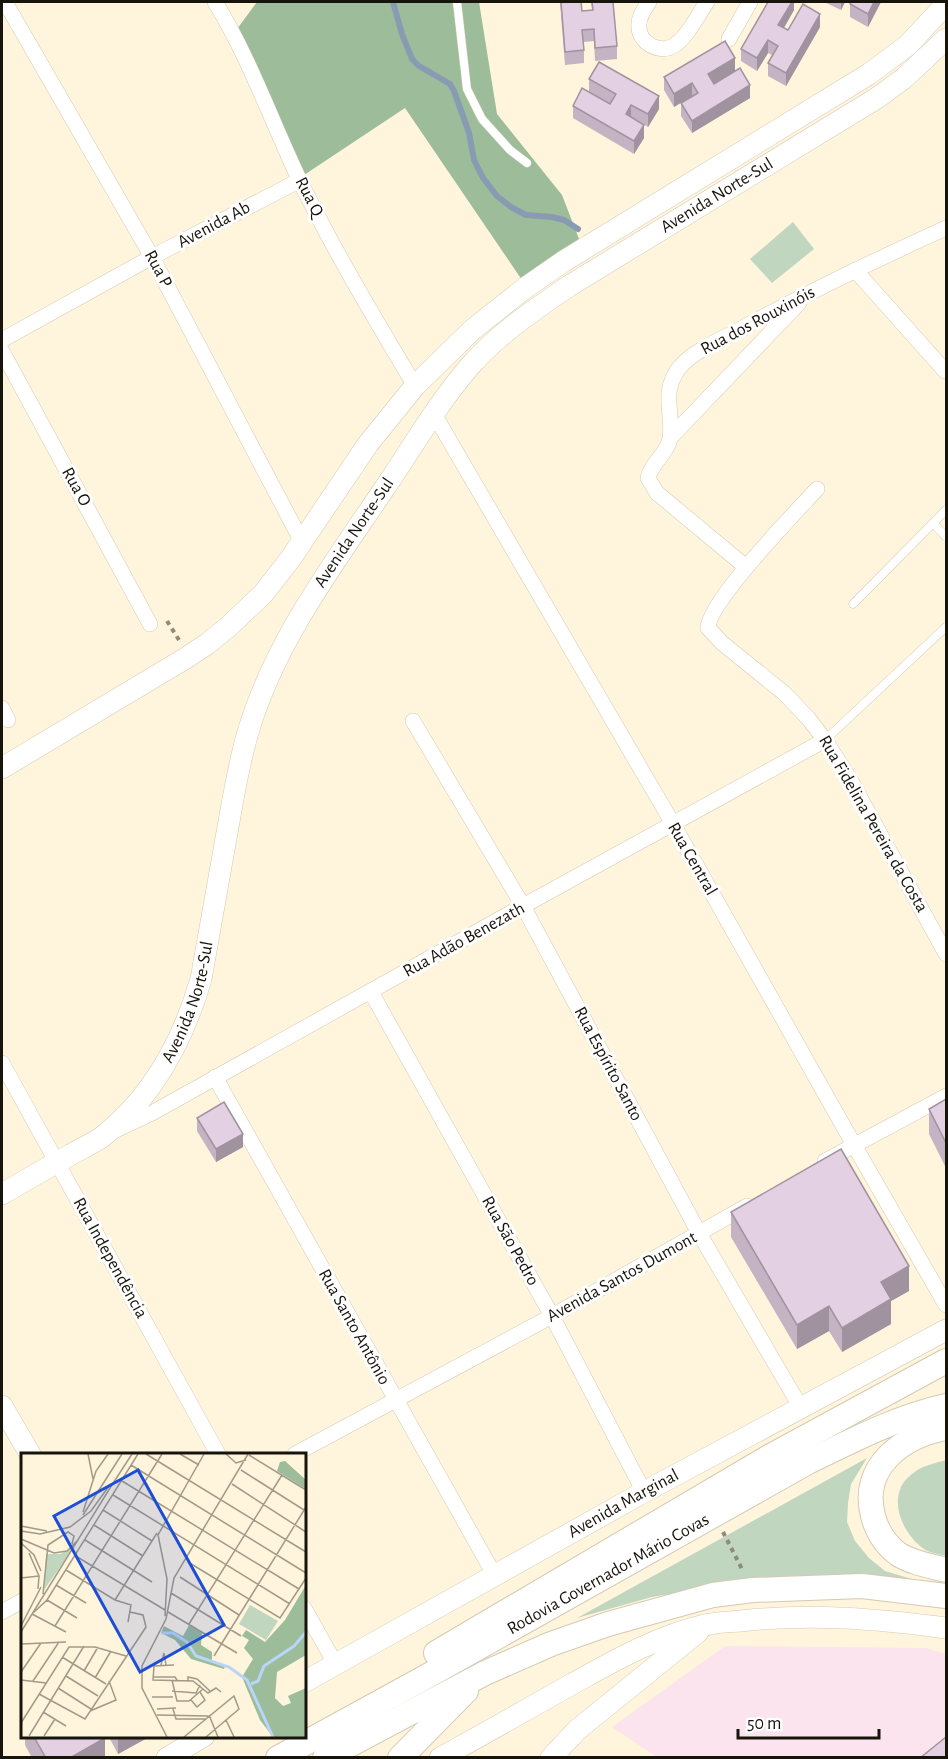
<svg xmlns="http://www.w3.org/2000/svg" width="948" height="1759" font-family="'Alegreya Sans',sans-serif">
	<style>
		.industrial { fill: #fce4ee }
		.green { fill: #c0d6bf }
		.forest { fill: #9cbc9a }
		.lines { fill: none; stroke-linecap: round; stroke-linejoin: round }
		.stream { stroke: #889bb2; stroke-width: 6 }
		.lane-casing { stroke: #d4cab3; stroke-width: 9 }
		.street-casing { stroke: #d4cab3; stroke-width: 16 }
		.secondary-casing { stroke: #d4cab3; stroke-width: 22 }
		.primary-casing { stroke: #d4cab3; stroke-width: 26 }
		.path { stroke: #918a79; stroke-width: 4; stroke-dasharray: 4.5 4.5; stroke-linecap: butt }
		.lane { stroke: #fff; stroke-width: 8 }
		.street { stroke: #fff; stroke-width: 15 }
		.secondary { stroke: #fff; stroke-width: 21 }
		.primary { stroke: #fff; stroke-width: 24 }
		.wall { fill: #c4b3c3 }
		.shaded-wall { fill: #a0929f }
		.building { fill: #e4d0e3; stroke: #a0929f; stroke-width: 1.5 }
		.labels { text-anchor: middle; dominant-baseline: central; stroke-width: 6; stroke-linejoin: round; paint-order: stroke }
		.street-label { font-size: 18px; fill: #17140b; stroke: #fff }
		.inset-river { fill: none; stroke: #b9d5f9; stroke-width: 3 }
		.inset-road { fill: none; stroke: #a29a88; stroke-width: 1.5 }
		.view { fill: #1d4ed8; fill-opacity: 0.15; stroke: #1d4ed8; stroke-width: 3 }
		.inset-edge { fill: none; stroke: #17140b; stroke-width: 3 }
	</style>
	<rect width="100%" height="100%" fill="#fff4dc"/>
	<path class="industrial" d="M725,1646L926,1648L946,1654V1757H657L612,1727Z"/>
	<path class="green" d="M793,222L814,249L772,283L750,259Z
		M867,1458L851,1484L848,1503L847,1522L855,1541L869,1558L885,1571L915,1580L761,1579L652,1597L577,1618Z
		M946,1460V1556C939,1554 930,1553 924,1549C901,1533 885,1494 912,1474C921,1466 935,1463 946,1460Z"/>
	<path class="forest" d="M257,2H479L497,114L562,195L579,239L522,280L405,108L304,175L229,40Z"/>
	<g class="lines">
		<path class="stream" d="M393,2L402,34L412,59L419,66L450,84L454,91L469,133L474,160L483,178L497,196L511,207L526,215L552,217L564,220L578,229"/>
		<defs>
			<path id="lane" d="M457,2L467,89L482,119L510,150L527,163
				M934,524L946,537
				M853,604L946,510
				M825,740L946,627"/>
			<path id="street" d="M5,2L152,257L302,542
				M215,2C249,57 271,120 299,179C333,249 375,319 415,386
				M649,2C644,9 638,18 639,27C639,43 660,54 673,46C688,37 697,16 707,2
				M729,39L750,2
				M855,270L945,371
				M2,340L152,257L300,180
				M2,351L150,624
				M434,414L673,824L854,1145L946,1305
				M670,438L799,303
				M817,489C795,513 709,601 708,628L722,643L784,693L808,718L825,740L851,781L946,954
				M746,567L657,493L648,478C651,463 667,454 670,439C674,412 660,394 679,368C693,351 718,341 737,331C805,294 875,260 946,228
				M2,708L8,720
				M413,721L523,906L699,1233L801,1408
				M371,992L552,1316L644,1492
				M2,1063L218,1454
				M215,1077L495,1576
				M116,1130L152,1113L523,906L825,740
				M825,1161L946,1096
				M295,1454L552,1316L747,1206
				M304,1608L336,1665
				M2,1612L22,1601"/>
			<g id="secondary">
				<path d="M2,768L186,658L207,644L228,627L263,594L291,558L368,444L389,418L415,386L472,330L525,288L564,261L869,74L908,45L946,4"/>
				<path id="s1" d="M2,1194C24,1181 47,1168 70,1155C80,1149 92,1144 102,1137C153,1097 183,1041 201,979C210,929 219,878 228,827C234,794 239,761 249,729C276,640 333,565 384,489C412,448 438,403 470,366C498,334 534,310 569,286L877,98L903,79L946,39"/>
				<path d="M2,1406L30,1454"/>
				<path id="s2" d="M304,1682L644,1492L946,1330"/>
				<path d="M167,1758L204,1736"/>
				<path d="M440,1758C484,1734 528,1709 572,1684C614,1661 657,1636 705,1625C717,1622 729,1622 741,1621C810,1613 879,1619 946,1628"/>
				<path d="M551,1758L577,1730L698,1632"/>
			</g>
			<g id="primary">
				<path d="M946,1428C903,1436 860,1466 873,1516C877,1531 885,1544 898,1554C912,1563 931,1566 946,1570"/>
				<path d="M436,1653L769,1457L946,1361"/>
				<path id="s3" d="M278,1758L424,1678L808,1462C853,1440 897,1417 946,1406"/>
				<path d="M325,1758L485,1673L551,1644L608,1624L713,1595L753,1590L862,1586L946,1596"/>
				<path d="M400,1758L466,1691"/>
			</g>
		</defs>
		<use href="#lane" class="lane-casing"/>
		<use href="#street" class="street-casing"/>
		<use href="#secondary" class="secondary-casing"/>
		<use href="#primary" class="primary-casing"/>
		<path class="path" d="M167,621L179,640
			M723,1532L743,1571"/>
		<use href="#lane" class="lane"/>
		<use href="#street" class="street"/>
		<use href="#secondary" class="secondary"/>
		<use href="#primary" class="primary"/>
	</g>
	<path class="wall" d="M560,2H581L582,11L592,10L591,2H613L617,46V59L595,61L594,41L584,42V63L565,65Z
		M794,2V10L784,28L788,30L820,27L786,86L768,76V63L772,55L768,53L757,71L741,61V49Z
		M824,2H845L841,10Z
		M851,2H881L868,27L850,17V4Z
		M735,71L750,98L692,133L681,116V103L692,96L674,107L664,90V77Z
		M589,79L659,109L648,127L631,117L644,138L634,154L573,118V106L589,92Z
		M946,1099V1168L929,1134V1109Z
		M197,1118L243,1147L216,1162L197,1131Z
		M731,1212L909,1291L891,1301V1324L842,1352L829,1331L797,1349L731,1237Z
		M25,1737H104L105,1758H32L25,1745Z
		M109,1737H149L118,1754Z"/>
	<path class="shaded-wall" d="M792,2H794V10L778,38V25Z
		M841,2H845L841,10Z
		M874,2H881L868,27V14Z
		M820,14V27L786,86V73Z
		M768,40V53L757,71V58Z
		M735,58V71L708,87V74Z
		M692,83V96L674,107V94Z
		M750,85V98L692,133V121Z
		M659,96V109L648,127V114Z
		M631,105V117L626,114Z
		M644,125V138L634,154V141Z
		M243,1134V1147L216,1162V1149Z
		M909,1266V1291L891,1301V1324L842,1352V1328L881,1282Z
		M829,1306V1331L797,1349V1325Z
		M118,1737H149L118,1754Z
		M105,1738V1758H70Z"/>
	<path class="building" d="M561,2H581L582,11L593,10L592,2H613L617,46L595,48L594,29L582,30L584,50L565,52Z
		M768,2H792L778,25L788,30L803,4L820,14L786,73L768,63L778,46L768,40L757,58L741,49Z
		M851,2H874L868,14L850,4Z
		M725,41L735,58L708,74L714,84L740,68L750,85L692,121L681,103L698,93L692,83L674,94L664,77Z
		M599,62L659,96L648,114L631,105L626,114L644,125L634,141L573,106L582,88L610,104L616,94L589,79Z
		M946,1099V1143L929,1109Z
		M224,1102L243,1134L216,1149L197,1118Z
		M841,1149L909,1266L881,1282L891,1299L842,1328L829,1306L797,1325L731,1212Z
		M34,1737H104L105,1738L70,1758H46Z
		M946,1737V1758H920Z"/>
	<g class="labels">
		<g class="street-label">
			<text stroke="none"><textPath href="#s1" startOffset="1287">Avenida Norte-Sul</textPath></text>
			<text transform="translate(309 197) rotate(63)">Rua Q</text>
			<text transform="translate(214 225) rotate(-28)">Avenida Ab</text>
			<text transform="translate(158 269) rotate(62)">Rua P</text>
			<text transform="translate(758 321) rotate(-28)">Rua dos Rouxinóis</text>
			<text transform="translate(76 487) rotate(61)">Rua O</text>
			<text stroke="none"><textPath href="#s1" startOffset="783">Avenida Norte-Sul</textPath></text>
			<text transform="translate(873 824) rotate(60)">Rua Fidelina Pereira da Costa</text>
			<text transform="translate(692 859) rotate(60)">Rua Central</text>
			<text transform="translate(464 940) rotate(-29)">Rua Adão Benezath</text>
			<text stroke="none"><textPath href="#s1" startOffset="279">Avenida Norte-Sul</textPath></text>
			<text transform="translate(608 1064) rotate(62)">Rua Espírito Santo</text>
			<text transform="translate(510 1241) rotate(61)">Rua São Pedro</text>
			<text transform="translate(110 1258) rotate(61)">Rua Independência</text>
			<text transform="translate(622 1277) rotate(-29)">Avenida Santos Dumont</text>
			<text transform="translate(354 1327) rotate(61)">Rua Santo Antônio</text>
			<text stroke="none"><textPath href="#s2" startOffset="366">Avenida Marginal</textPath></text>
			<text stroke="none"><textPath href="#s3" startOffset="378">Rodovia Governador Mário Covas</textPath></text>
		</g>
	</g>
	<g transform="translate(21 1453)">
		<rect width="285" height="285" fill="#fff4dc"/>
		<path d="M53,94L23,137L25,101H39ZM229,152L257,168L245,187L218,171Z" fill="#c0d6bf"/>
		<path d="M264,8L285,27V36L256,18L259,9ZM285,132V202L256,219L254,245L262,253L270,250L267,243L285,235V284H252L239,267L221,224L232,206L223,195L228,187L221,183L225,177L244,189L264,167ZM168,172L181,180L180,192L191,199V208L204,213L203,216L170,206L154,187L140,180L143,173L162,183Z" fill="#9cbc9a"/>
		<path class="inset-river" d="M141,180H152L166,189L175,203L208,214L226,227L252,284M230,231L237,228L243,213L273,193L285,179"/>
		<path class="inset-road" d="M67,1L72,26M125,1L285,99M159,1L178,12M205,1L215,10L225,7M228,2L285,37M110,12L285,120M220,17L283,57M101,28L278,136M211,31L285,79M89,35L111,1M92,42L269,151M82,57L131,88M62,59L75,18L87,1M62,62L101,1M73,72L122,103M0,73L26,78M0,78L19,81L49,74L70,58L88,33M0,86L33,100L46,98L56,88M64,87L131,129M0,90L13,102L20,118M8,100L18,123L17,136M53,102L144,157M167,109L259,165L285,125M45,117L94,147L110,152L107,169M159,124L218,162M0,125L18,123M35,132L65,150M150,140L220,183M22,141L27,92L47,79L53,83L51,91M26,147L56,165M94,147L136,80M147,159L216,200M144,163L146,126L137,82L183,1M168,171L261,22M0,173L20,134M34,173L141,1M0,179L89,35M45,179L11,161L26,147L117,1M0,191L45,189M193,203L285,54M41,204L85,231M140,212L143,200L145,212M153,212L133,213L132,227L172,228L187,240L195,235L200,239M63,218L77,194M0,219L20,190M45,223L77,243M132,224H154L156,227M74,225L90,198M0,227L25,230M151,227L156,248H168L182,236M12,228L38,189M167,228V224L176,226L190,239M37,235L70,256M151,238L175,240L179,232M18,241L64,266L125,174L122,162L109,159M131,244H152M170,247L176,254L184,247L179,239M136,256L155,255M152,256L155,266H185M69,258L95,247L88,228M22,259L45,273M136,262L187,263M188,262L197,284M205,267L213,284M0,270L48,194H74L105,203M8,283L63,193M23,283L34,266M146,284L121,235V213L145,166L153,125L227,1M163,284L213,243L218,256L185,284"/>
		<path class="view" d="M117,17L203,172L119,219L33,63Z"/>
		<rect width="285" height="285" class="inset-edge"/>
	</g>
	<rect width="948" height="1759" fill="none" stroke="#17140b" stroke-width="6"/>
	<path d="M738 1729v9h141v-9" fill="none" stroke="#17140b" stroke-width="3"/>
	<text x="747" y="1729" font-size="18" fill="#17140b" stroke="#ffffff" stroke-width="4.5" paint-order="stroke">50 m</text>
</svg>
